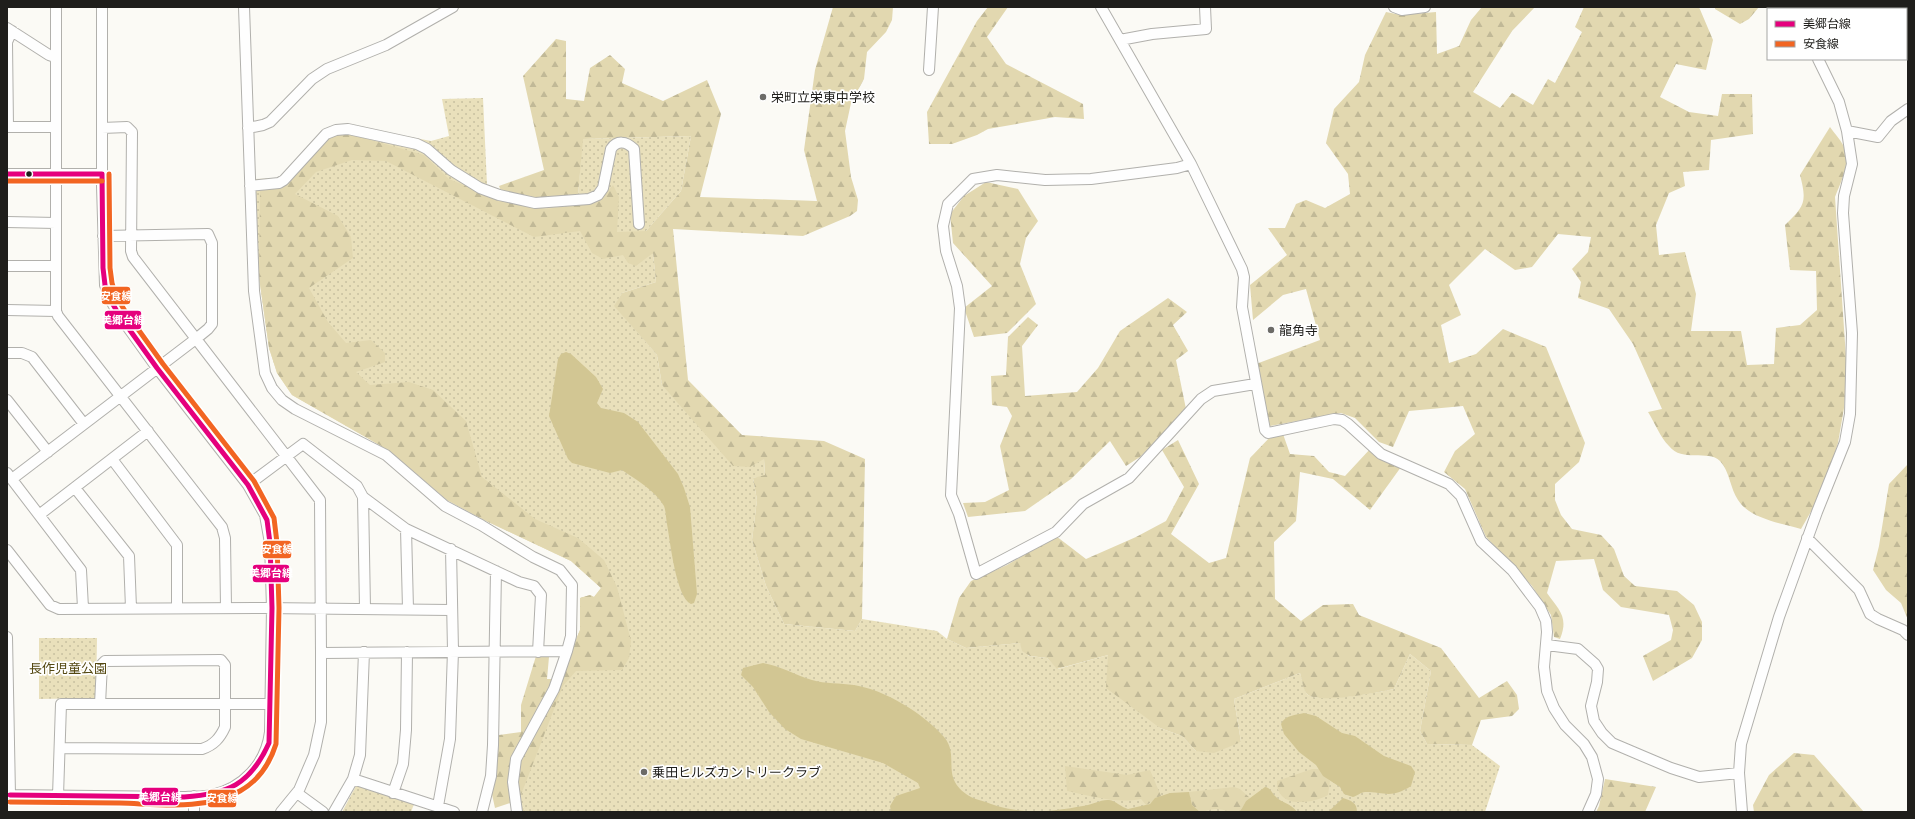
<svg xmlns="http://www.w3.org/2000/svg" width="1915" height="819" font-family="'Space Grotesk','Noto Sans JP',sans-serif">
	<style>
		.green { fill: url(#green-dots) }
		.forest { fill: url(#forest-firs) }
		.water { fill: #d2c693 }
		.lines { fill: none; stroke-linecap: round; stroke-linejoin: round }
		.minor-casing { stroke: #b1b0ac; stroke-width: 12 }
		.minor { stroke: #fefefe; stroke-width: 10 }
		.bus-1-casing { stroke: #fff; stroke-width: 8 }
		.bus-2-casing { stroke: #fff; stroke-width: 8 }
		.bus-1 { stroke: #e5007d; stroke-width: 5 }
		.bus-2 { stroke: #f26522; stroke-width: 5 }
		.poi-dot { fill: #6c6b67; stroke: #fff; stroke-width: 1.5 }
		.bus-dot { fill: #1f1e1b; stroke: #fff; stroke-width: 1.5 }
		.labels { text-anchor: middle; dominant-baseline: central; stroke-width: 3.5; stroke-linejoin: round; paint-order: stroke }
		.poi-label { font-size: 13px; fill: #1f1e1b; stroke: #fff; text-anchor: start }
		.park-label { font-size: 13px; fill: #544811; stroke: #fff }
		.line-badge { stroke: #fff; stroke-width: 1.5 }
		.badge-label { font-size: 11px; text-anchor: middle; font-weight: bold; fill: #fff }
	</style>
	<defs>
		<pattern id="green-dots" width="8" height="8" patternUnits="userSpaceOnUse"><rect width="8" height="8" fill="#e9e0bb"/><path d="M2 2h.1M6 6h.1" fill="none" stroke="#c7c0a0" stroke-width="1.8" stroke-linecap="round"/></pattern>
		<pattern id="forest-firs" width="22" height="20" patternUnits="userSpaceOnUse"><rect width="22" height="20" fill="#e2d8b0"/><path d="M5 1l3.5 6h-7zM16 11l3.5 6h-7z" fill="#c1b997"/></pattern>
	</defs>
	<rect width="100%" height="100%" fill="#fbfaf5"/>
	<path class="green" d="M483,98L487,185L501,191L578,195L582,139L691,136L681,191L646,231L653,253L656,282L622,293L615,306L657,355L662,385L764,459L765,476L753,478L757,500L752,540L766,586L784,624L855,631L862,619L937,631L947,639L966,648L1020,643L1029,656L1047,658L1058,669L1108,655L1160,728L1182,736L1196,751L1241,742L1234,699L1300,673C1302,679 1304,690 1307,694C1316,704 1380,692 1394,689L1410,654L1431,671L1420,731L1427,744L1472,745L1500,766L1485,812H526L519,800L559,679L580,630V598L590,595L594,597L601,588L571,561L484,520L447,500L390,451L292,395L277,373L269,348L259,277L255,179L284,178L314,139L353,126L431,141L449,136L442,99Z
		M39,638H97L96,698L39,699Z
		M357,784L414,804L411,812H342Z"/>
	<path class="forest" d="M833,7H893L892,20L886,32L867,52L864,79L851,103L845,131L851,177L858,200L857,211L850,216L803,236L673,229L688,380L742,435L824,441L865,459L862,619L855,631L784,624L766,586L752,540L757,500L753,478L765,475L764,459L750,467L733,466L662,385L657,355L614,306L622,293L656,282L653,253L636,266L628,263L623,255L603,259L592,253L580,231L534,237L386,161L352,160L316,172L295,194L338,216L351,237L353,258L309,288L328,322L346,343L371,340L385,353V362L356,372L370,385L409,382L433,390L466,421L482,477L535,519L578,538L604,560L617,587L631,641L629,658L622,670L576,671L563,686L519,800L526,812H512L519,800L495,808L491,790L499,735L521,732V705L536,656L549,657L547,679H559L580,630V598L590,595L594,597L601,588L571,561L484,520L447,500L390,451L292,395L277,373L269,348L259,277L260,189H282L319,146L336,134L353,135L424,155L449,179L498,199L546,209L598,202L613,185L619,197L617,232L646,231L681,191L691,136L583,139L578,195L541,198L501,191L499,186L544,170L523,76L556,39L566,41V99L584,101L590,68L610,55L625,69L622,83L663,101L707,80L721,114L700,197L817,201L804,150L815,70Z
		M988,7H1008L987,37L1006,64L1083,104L1084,119L1055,117L988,129L977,135L952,144H929L927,112L977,21Z
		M1482,7H1535L1512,31L1473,92L1500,108L1512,93L1533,105L1548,79L1555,83L1582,32L1575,27L1584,7H1699L1713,40L1706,70L1676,64L1660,97L1689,112L1718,116L1722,94H1752L1753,134L1711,140L1709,170L1683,172L1685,186L1669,193L1656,225L1659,255L1685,252L1696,294L1691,331H1741L1747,365L1774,364L1776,328L1800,325L1817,310L1816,271L1790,270L1785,225C1805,206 1807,202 1800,175L1830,127C1834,133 1840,139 1843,145C1852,161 1841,181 1835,197L1847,372L1844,408L1838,443L1821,494L1801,529C1781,523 1750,519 1738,500C1730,488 1730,472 1720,461C1708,449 1682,463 1669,446C1660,437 1655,423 1648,412L1662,409L1633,344L1609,309L1578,298L1581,282L1572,269L1588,252L1591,237L1558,234L1532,267L1515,270L1485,249L1449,285L1461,315L1441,325L1449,363L1476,354L1503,329L1546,347L1585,443L1579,462L1555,484V500L1561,515L1572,529L1601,535L1614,549L1624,576L1635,586L1677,591L1694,605L1702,622V640L1692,658L1653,681L1643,656L1671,640L1673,630L1669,615L1621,607L1603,590L1594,559L1556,561L1547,593C1559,610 1569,617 1560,639L1554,637L1551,615L1532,586L1486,537L1465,489L1444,472L1455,451L1475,434L1463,406L1409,411L1393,447L1379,442L1355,418L1341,413L1270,426L1256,364L1320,340L1306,289L1283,295L1253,320L1250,285L1287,255L1268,228H1285L1296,204L1306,200L1325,208L1350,194L1348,174L1326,143L1334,109L1359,82L1365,55L1386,12L1401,15L1436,12L1437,54L1459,46L1471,20Z
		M1715,7H1759L1749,19L1740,24L1715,9Z
		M986,182L1018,189L1038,221L1026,238L1020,264L1036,304L1007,333L974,337L964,308L992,286L953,243L950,214L964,196Z
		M1168,298L1187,312L1173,325L1188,351L1176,360L1186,409L1140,457L1126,466L1110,441L1071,479L1025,511L968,517L963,503L985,502L1009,490L1000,446L1012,416L1007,407L992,405L991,376L1006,375L1008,337L1028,317L1038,325L1022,346L1025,396L1077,392L1098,368L1120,331Z
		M1274,433L1283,434L1290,454L1314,456L1329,472L1345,476L1371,448L1401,467L1370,510L1333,479L1300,472L1296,521L1274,542L1275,599L1301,621L1323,605L1353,604L1359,615L1441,648L1479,698L1507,681L1517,695L1519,709L1512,716L1481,720L1472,745L1427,744L1420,731L1431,671L1410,654L1394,689C1380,692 1317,705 1307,694C1303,690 1302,679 1300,673L1234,699L1241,742L1214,753L1196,751L1182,736L1160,728L1106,688L1108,655L1057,669L1047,658L1030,656L1022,651L1020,643L966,648L947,639L959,598L971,581L1007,565L1056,536L1086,559L1136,537L1166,521L1184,487L1162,450L1178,440L1199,484L1171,534L1209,563L1226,558L1250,458Z
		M1908,464V620L1901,603L1886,590L1873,570L1879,546L1889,484Z
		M1794,753L1814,755L1864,812H1754L1753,805L1769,775Z
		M1065,766L1127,775L1150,770L1161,796C1155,798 1152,803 1146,805L1141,799C1116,804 1092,796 1067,791Z
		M1312,769H1319L1330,781L1328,795C1312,804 1276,809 1277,781Z
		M1605,779L1656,787L1645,812H1596L1599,806Z
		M1234,787L1240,789L1250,798L1246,801L1241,810C1231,814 1225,809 1215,809C1210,809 1205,812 1200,812L1192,805L1189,792Z"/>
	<path class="water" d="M566,352L571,354L596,377L603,389L597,403L601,408L624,413L638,422L678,474L684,488L690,507L697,594L694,603L691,604C676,598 670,540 667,524C666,519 666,511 664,506C655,490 636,480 622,470L610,473L572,463L568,459L549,416L558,359L561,354Z
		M763,663C781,666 795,675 812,680C825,684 840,683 854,685C885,690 923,713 944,737C961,757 938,778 971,797C977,800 984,801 991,804C1024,815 1049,812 1083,806C1091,805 1102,799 1109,800C1116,801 1121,807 1128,809L1150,804L1155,798L1170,793L1189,792L1192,805L1200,812H891L890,806L896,796L920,788L918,783L883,763L801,739L785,729L769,712L753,687L741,675L743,668Z
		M1304,713L1316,716L1342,733L1355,736L1384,756L1411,766L1415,772L1411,786C1391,799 1385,792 1365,792C1361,792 1357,796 1353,797L1344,794L1340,787L1323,776L1316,765L1299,752L1284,734L1281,724C1285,715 1296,715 1304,713Z
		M1265,787C1271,788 1271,792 1275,796C1281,803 1291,803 1297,812H1236L1241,810L1246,801Z
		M1343,798C1351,801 1357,802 1357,812H1328Z"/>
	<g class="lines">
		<defs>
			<path id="minor" d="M56,7V311L58,316L222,527L225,538L226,608
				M244,7L254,291L265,373L272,388L282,400L295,409L386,455L445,506L481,525L533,557L560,570L572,585L571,636L567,651L554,689L516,759L513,782L517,812
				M1101,7L1191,164L1242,269L1244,277L1242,307L1265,430L1268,433L1334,419L1342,420L1348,424L1381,454L1449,484L1461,496L1481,541L1512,570L1540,607L1546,621L1547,632L1544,667L1547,691L1554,708L1565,725L1584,744L1592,757L1598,779L1596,794L1588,812
				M1394,7L1402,10L1425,7
				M1793,7L1794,9
				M1816,9L1826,7
				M7,28L49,55L55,57
				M1120,40L1152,34L1206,29L1205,7
				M1906,46L1908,47
				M929,70L933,7
				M7,127H55
				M8,127L7,42L12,31
				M102,128L127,127L132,132L131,251L133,257L320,500L321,653L567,651
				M248,128L263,125L270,122L312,79L327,69L386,45L453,7
				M1847,131L1878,137L1891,121L1908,109
				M1191,164L1177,168L1091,179L1045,180L997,175L973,179L948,204L943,226L946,251L957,286L960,308L951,495L959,514L976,574L1056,532L1083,504L1129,478L1201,399L1213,391L1255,384
				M7,174H102
				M250,186L279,183L284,180L326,134L336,130L348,129L417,144L427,149L451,170L480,188L499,195L535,203L589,199L598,195L603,188L611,149C617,140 626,141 634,149L639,224
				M7,222L56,223
				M7,266H56
				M7,310L56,311
				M7,353H22L32,357L84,424
				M7,400L48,452
				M112,459L177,545V608
				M7,473L81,570L83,608
				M12,479L197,338L208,329L212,324V243L208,234L103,236
				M248,485L303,444L357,486L363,497L406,529L519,582L534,586L541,595L538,652
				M75,488L129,556L131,608
				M363,497L365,608
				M39,515L148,431
				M406,529L408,609
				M1807,538L1859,590L1870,614L1878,619L1903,630L1908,635
				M7,550L50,605L59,609L263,608L451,610
				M7,637L10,795
				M1547,645L1578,649L1595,664L1598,669L1597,682L1591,706L1594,721L1602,733L1612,743L1671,768L1699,777L1739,773
				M60,748L202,749C214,745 220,738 225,727V665L221,660L105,661L102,664L100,704
				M353,779L454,812
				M297,793L323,812
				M393,793L403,764L406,730L407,652
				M7,795L184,797C193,796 203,797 212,795C243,788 266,764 270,732L272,608L270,543L265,515L248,485L157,368L119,315L110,299L105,285L102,186V7
				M58,796L61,704H270
				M194,796V812
				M438,806L450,739L453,651L451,549
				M281,812L299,790L314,755L321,722V653
				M334,812L353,779L360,755L364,652
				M482,812L491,776L493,745L496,571
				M1742,812L1739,773L1741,744L1779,617L1817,512L1845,442L1850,414L1852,333L1843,213L1844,196L1852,164L1847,131L1839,102L1818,59"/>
		</defs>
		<use href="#minor" class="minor-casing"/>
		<use href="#minor" class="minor"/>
		<defs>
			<path id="bus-1" d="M7,174H102
				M10,795L184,797C228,794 250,785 269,743L272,608L270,543L267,520L248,485L157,368L119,315L110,299L105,285L103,268L102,174"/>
			<path id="bus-2" d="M7,181H102
				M10,802C47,802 83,803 120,803C158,804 205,811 240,791C258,781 270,763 276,744L279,608L277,543L274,518L254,481L163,364L125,311L116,296L112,283L110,268L109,174"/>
		</defs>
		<use href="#bus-1" class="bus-1-casing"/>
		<use href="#bus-2" class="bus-2-casing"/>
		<use href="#bus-1" class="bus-1"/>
		<use href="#bus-2" class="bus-2"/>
	</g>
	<g class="poi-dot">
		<circle cx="763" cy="97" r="4"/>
		<circle cx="1271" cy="330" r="4"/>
		<circle cx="644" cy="772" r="4"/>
	</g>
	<circle class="bus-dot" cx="29" cy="174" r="3.5"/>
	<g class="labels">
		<g class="poi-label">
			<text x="771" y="97">栄町立栄東中学校</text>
			<text x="1279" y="330">龍角寺</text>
			<text x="652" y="772">乗田ヒルズカントリークラブ</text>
		</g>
		<g class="park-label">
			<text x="68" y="668">長作児童公園</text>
		</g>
	</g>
	<g class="line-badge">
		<rect x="101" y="286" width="30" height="19" rx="4" fill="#f26522"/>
		<rect x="104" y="310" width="38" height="20" rx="4" fill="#e5007d"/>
		<rect x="262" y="540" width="30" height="19" rx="4" fill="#f26522"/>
		<rect x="252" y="564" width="38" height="19" rx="4" fill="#e5007d"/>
		<rect x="141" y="787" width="38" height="19" rx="4" fill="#e5007d"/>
		<rect x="207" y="789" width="30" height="19" rx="4" fill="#f26522"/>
	</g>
	<g class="badge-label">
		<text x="116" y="300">安食線</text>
		<text x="123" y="324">美郷台線</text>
		<text x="277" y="553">安食線</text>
		<text x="271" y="577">美郷台線</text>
		<text x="160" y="801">美郷台線</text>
		<text x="222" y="802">安食線</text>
	</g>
	<rect width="1915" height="819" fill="none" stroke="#1f1e1b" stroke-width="16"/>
	<rect x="1767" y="8" width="140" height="52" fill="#ffffff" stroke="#a5a5a4"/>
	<rect x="1775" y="21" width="20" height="6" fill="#e5007d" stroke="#a5a5a4"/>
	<text x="1803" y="28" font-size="12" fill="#1f1e1b">美郷台線</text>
	<rect x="1775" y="41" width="20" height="6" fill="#f26522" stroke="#a5a5a4"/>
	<text x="1803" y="48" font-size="12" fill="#1f1e1b">安食線</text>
</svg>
